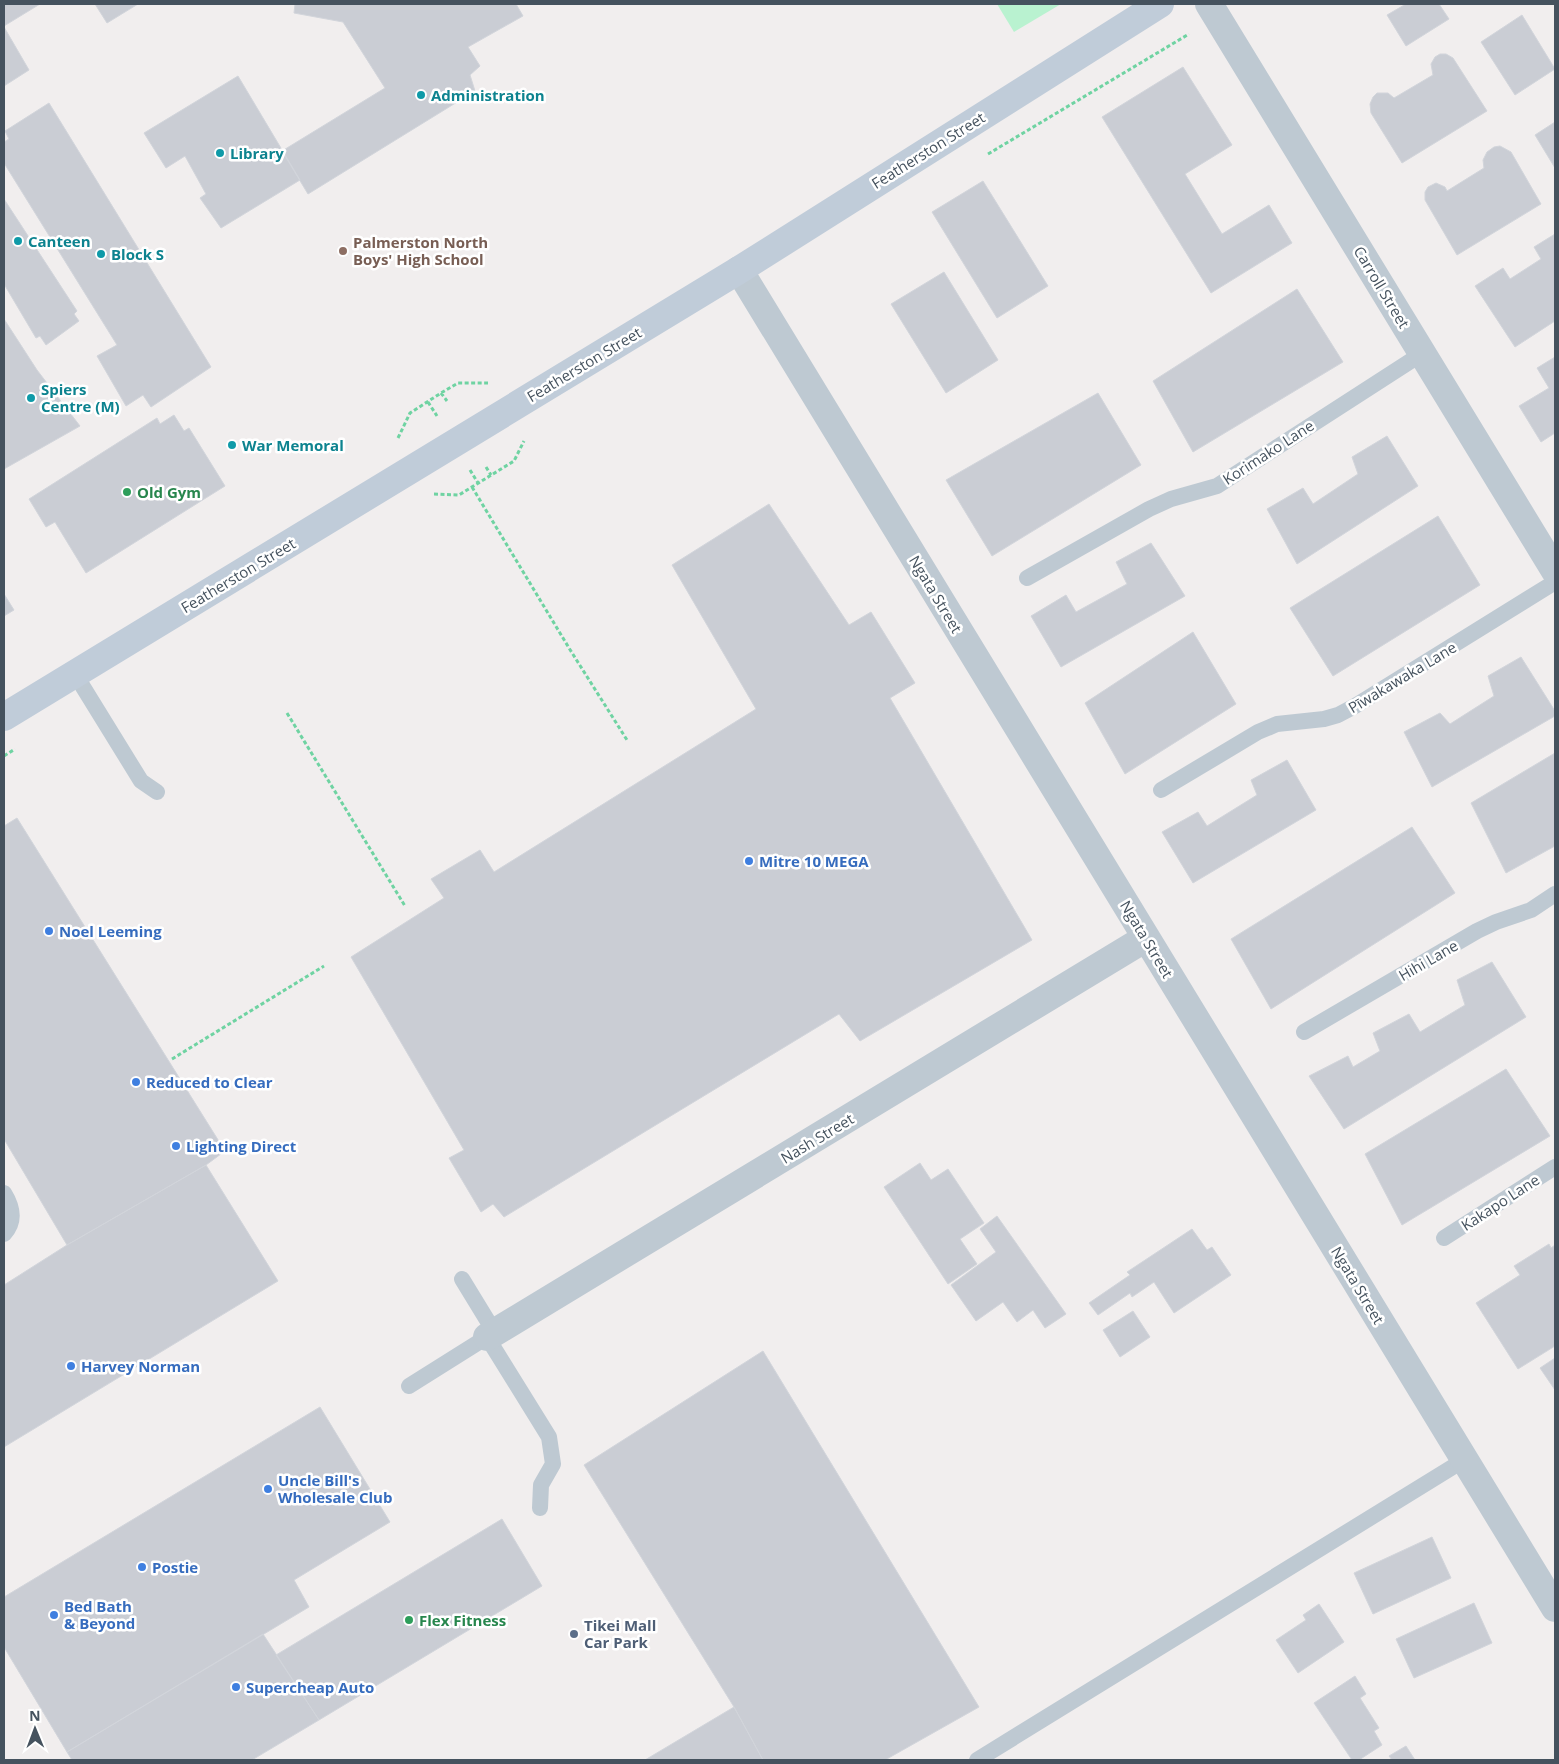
<svg xmlns="http://www.w3.org/2000/svg" width="1559" height="1764" font-family="'Open Sans',sans-serif">
	<style>
		.green { fill: #b9f2d0 }
		.building { fill: #cacdd4; stroke: #d2d5db }
		.lines { fill: none; stroke-linecap: round; stroke-linejoin: round }
		.path { stroke: #6fd3a2; stroke-width: 3; stroke-dasharray: 4 2.5; stroke-linecap: butt }
		.service { stroke: #bec9d2; stroke-width: 16 }
		.minor { stroke: #bec9d2; stroke-width: 28 }
		.secondary { stroke: #c0ccd9; stroke-width: 28 }
		.culture-dot { fill: #0f9aa8; stroke: #fff; stroke-width: 2 }
		.education-dot { fill: #8d6e63; stroke: #fff; stroke-width: 2 }
		.leisure-dot { fill: #2e9e5b; stroke: #fff; stroke-width: 2 }
		.shop-dot { fill: #3f7fe0; stroke: #fff; stroke-width: 2 }
		.service-dot { fill: #5c6f8a; stroke: #fff; stroke-width: 2 }
		.labels { text-anchor: middle; dominant-baseline: central; stroke-width: 5; stroke-linejoin: round; paint-order: stroke }
		.culture-label { font-size: 15px; font-weight: bold; fill: #0d838f; stroke: #fff; text-anchor: start }
		.street-label { font-size: 15px; fill: #45525e; stroke: #fff }
		.education-label { font-size: 15px; font-weight: bold; fill: #785e54; stroke: #fff; text-anchor: start }
		.leisure-label { font-size: 15px; font-weight: bold; fill: #27864d; stroke: #fff; text-anchor: start }
		.shop-label { font-size: 15px; font-weight: bold; fill: #366cbe; stroke: #fff; text-anchor: start }
		.service-label { font-size: 15px; font-weight: bold; fill: #4e5e75; stroke: #fff; text-anchor: start }
	</style>
	<rect width="100%" height="100%" fill="#f1eeee"/>
	<path class="green" d="M997,4H1061L1014,32Z"/>
	<path class="building" d="M4,4H40L4,26Z
		M95,4H138L107,23Z
		M295,4H516L523,16L468,47L480,66L470,75L475,91L308,194L282,151L385,88L343,22L294,13Z
		M1406,4H1439L1449,19L1406,46L1387,15Z
		M1522,15L1555,69L1515,95L1481,42Z
		M4,27L29,70L4,86Z
		M1440,54H1446L1453,58L1487,111L1402,163L1371,113L1370,104L1373,97L1377,93H1388L1394,98L1433,75L1431,64L1435,57Z
		M1183,67L1232,145L1185,174L1222,234L1269,205L1292,243L1211,293L1102,117Z
		M238,76L300,180L221,228L200,198L206,194L185,156L166,168L144,133Z
		M49,103L211,367L151,407L143,395L126,406L97,356L117,345L4,163V142L9,139L5,131Z
		M1555,122V168L1535,135Z
		M1500,146L1511,152L1541,204L1457,255L1425,200V192L1428,187L1436,183L1445,187L1447,191L1484,168L1483,160L1487,152L1494,147Z
		M983,181L1048,286L997,318L932,212Z
		M4,199L77,311L74,314L79,321L46,345L40,336L36,338L4,284Z
		M1555,234V321L1515,347L1475,286L1503,268L1510,279L1541,259L1534,247Z
		M944,272L998,360L946,393L891,304Z
		M1297,289L1343,362L1193,452L1153,381Z
		M4,319L37,370L80,426L4,469Z
		M1555,357V433L1541,442L1519,406L1549,388L1537,368Z
		M1098,393L1141,465L992,556L946,480Z
		M174,415L184,431L189,428L225,486L86,573L55,522L46,527L29,499L157,418L160,424Z
		M1387,436L1418,486L1297,564L1267,509L1303,488L1313,504L1358,474L1352,457Z
		M769,504L849,625L871,612L915,683L890,698L1032,940L860,1041L839,1014L504,1217L493,1204L481,1212L449,1158L464,1150L351,957L444,898L431,879L480,850L494,872L756,709L672,565Z
		M1438,516L1480,585L1333,676L1290,608Z
		M1151,543L1185,596L1061,667L1031,616L1066,595L1076,612L1127,584L1116,562Z
		M4,594L14,610L4,616Z
		M1193,632L1236,704L1125,774L1085,703Z
		M1521,657L1555,711V716L1432,787L1404,732L1440,713L1450,724L1494,696L1488,676Z
		M1555,753V846L1506,873L1471,803Z
		M1287,760L1316,810L1193,883L1162,832L1198,812L1207,826L1257,795L1251,780Z
		M17,818L225,1151L206,1165L67,1245L4,1139V826Z
		M1412,827L1455,893L1271,1009L1231,939Z
		M1492,962L1526,1017L1344,1129L1309,1076L1348,1056L1353,1067L1380,1051L1373,1033L1409,1014L1420,1032L1465,1005L1457,980Z
		M1506,1069L1550,1136L1402,1225L1365,1154Z
		M920,1163L931,1180L948,1169L984,1223L960,1239L977,1264L948,1284L884,1187Z
		M206,1165L278,1281L4,1447V1285L67,1245Z
		M997,1216L1066,1314L1045,1328L1033,1310L1017,1322L1003,1302L976,1321L951,1285L996,1252L980,1229Z
		M1192,1229L1207,1250L1212,1247L1231,1275L1174,1313L1154,1282L1132,1297L1130,1293L1098,1315L1089,1303L1130,1275L1127,1272Z
		M1549,1244L1551,1248L1555,1245V1346L1518,1369L1476,1303L1520,1275L1514,1266Z
		M1133,1311L1150,1337L1120,1357L1103,1330Z
		M763,1351L979,1707L885,1760H763L734,1707L584,1465Z
		M1555,1358V1390L1540,1368Z
		M320,1407L390,1522L294,1580L309,1607L67,1752L4,1647V1597Z
		M502,1519L542,1586L319,1720L276,1655Z
		M1432,1537L1451,1578L1373,1614L1354,1573Z
		M1474,1603L1492,1643L1414,1678L1396,1639Z
		M1319,1604L1344,1642L1298,1673L1276,1640L1306,1620L1303,1615Z
		M263,1634L319,1720L252,1760H72L67,1752Z
		M1355,1676L1366,1694L1360,1698L1379,1728L1374,1731L1382,1745L1359,1760H1352L1314,1703Z
		M734,1707L763,1760H645Z
		M1406,1746L1415,1760H1392L1389,1756Z"/>
	<g class="lines">
		<path class="path" d="M988,154L1189,34
			M441,393L447,401
			M428,402L437,416
			M398,438L410,413L441,393L458,383H488
			M486,467L491,475
			M470,470L478,483
			M472,487L569,648L627,740
			M434,494L459,495L514,461L524,441
			M287,713L405,906
			M4,756L15,749
			M172,1059L324,966"/>
		<path class="service" d="M1027,578L1149,509L1171,499L1217,486L1423,353
			M75,674L141,781L157,792
			M1161,790L1258,732L1277,724L1324,719L1338,715L1355,706L1555,582
			M1304,1032L1477,931L1496,922L1531,910L1555,894
			M4,1193C12,1206 16,1221 4,1234
			M1444,1238L1555,1167
			M462,1279L495,1333
			M409,1386L487,1337L549,1437L553,1464L541,1485L540,1508
			M977,1760L1464,1460"/>
		<path class="minor" d="M1209,4L1555,571
			M739,270L1555,1608
			M487,1337L1146,938"/>
		<path class="secondary" d="M4,717L739,270L1160,4"/>
	</g>
	<g class="culture-dot">
		<circle cx="421" cy="95" r="5"/>
		<circle cx="220" cy="153" r="5"/>
		<circle cx="18" cy="241" r="5"/>
		<circle cx="101" cy="254" r="5"/>
		<circle cx="31" cy="398" r="5"/>
		<circle cx="232" cy="445" r="5"/>
	</g>
	<circle class="education-dot" cx="343" cy="251" r="5"/>
	<g class="leisure-dot">
		<circle cx="127" cy="492" r="5"/>
		<circle cx="409" cy="1620" r="5"/>
	</g>
	<g class="shop-dot">
		<circle cx="749" cy="861" r="5"/>
		<circle cx="49" cy="931" r="5"/>
		<circle cx="136" cy="1082" r="5"/>
		<circle cx="176" cy="1146" r="5"/>
		<circle cx="71" cy="1366" r="5"/>
		<circle cx="268" cy="1489" r="5"/>
		<circle cx="142" cy="1567" r="5"/>
		<circle cx="54" cy="1615" r="5"/>
		<circle cx="236" cy="1687" r="5"/>
	</g>
	<circle class="service-dot" cx="574" cy="1634" r="5"/>
	<g class="labels">
		<g class="culture-label">
			<text x="431" y="95">Administration</text>
			<text x="230" y="153">Library</text>
			<text x="28" y="241">Canteen</text>
			<text x="111" y="254">Block S</text>
			<text x="41" y="389">Spiers<tspan x="41" dy="17">Centre (M)</tspan></text>
			<text x="242" y="445">War Memoral</text>
		</g>
		<g class="street-label">
			<text transform="translate(928 150) rotate(-32)">Featherston Street</text>
			<text transform="translate(1382 287) rotate(59)">Carroll Street</text>
			<text transform="translate(584 364) rotate(-31)">Featherston Street</text>
			<text transform="translate(1268 452) rotate(-33)">Korimako Lane</text>
			<text transform="translate(238 575) rotate(-31)">Featherston Street</text>
			<text transform="translate(936 594) rotate(59)">Ngata Street</text>
			<text transform="translate(1402 677) rotate(-31)">Pīwakawaka Lane</text>
			<text transform="translate(1147 939) rotate(59)">Ngata Street</text>
			<text transform="translate(1428 960) rotate(-30)">Hihi Lane</text>
			<text transform="translate(817 1138) rotate(-31)">Nash Street</text>
			<text transform="translate(1500 1202) rotate(-33)">Kakapo Lane</text>
			<text transform="translate(1358 1285) rotate(59)">Ngata Street</text>
		</g>
		<g class="education-label">
			<text x="353" y="242">Palmerston North<tspan x="353" dy="17">Boys' High School</tspan></text>
		</g>
		<g class="leisure-label">
			<text x="137" y="492">Old Gym</text>
			<text x="419" y="1620">Flex Fitness</text>
		</g>
		<g class="shop-label">
			<text x="759" y="861">Mitre 10 MEGA</text>
			<text x="59" y="931">Noel Leeming</text>
			<text x="146" y="1082">Reduced to Clear</text>
			<text x="186" y="1146">Lighting Direct</text>
			<text x="81" y="1366">Harvey Norman</text>
			<text x="278" y="1480">Uncle Bill's<tspan x="278" dy="17">Wholesale Club</tspan></text>
			<text x="152" y="1567">Postie</text>
			<text x="64" y="1606">Bed Bath<tspan x="64" dy="17">&amp; Beyond</tspan></text>
			<text x="246" y="1687">Supercheap Auto</text>
		</g>
		<g class="service-label">
			<text x="584" y="1625">Tikei Mall<tspan x="584" dy="17">Car Park</tspan></text>
		</g>
	</g>
	<rect width="1559" height="1764" fill="none" stroke="#45525e" stroke-width="10"/>
	<g transform="translate(35 1729) rotate(359)" stroke="#ffffff" stroke-width="4" paint-order="stroke">
	<path d="M0-4L9 19L0 12L-9 19Z" fill="#45525e"/>
	<text y="-8" font-size="14" font-weight="bold" text-anchor="middle" fill="#45525e">N</text>
	</g>
</svg>
